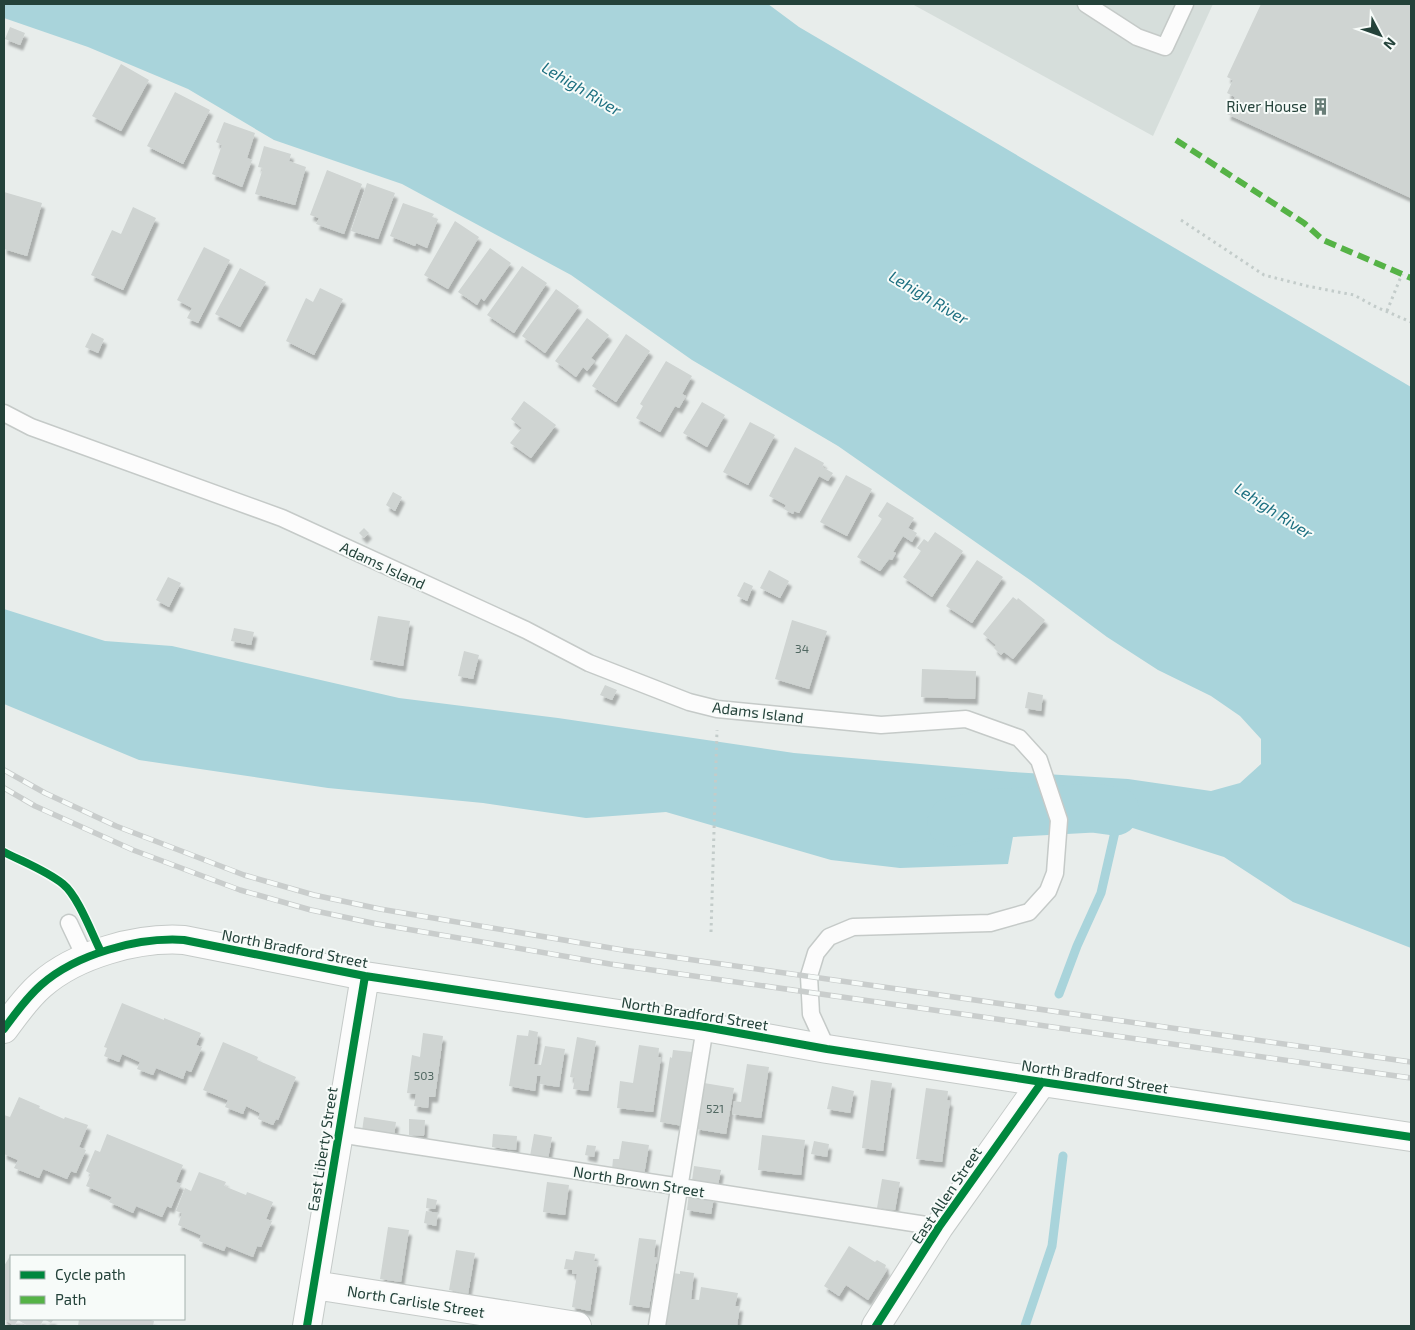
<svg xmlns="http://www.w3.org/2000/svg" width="1415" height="1330" font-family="'Exo 2',sans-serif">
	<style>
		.built { fill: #d6dedb }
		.water { fill: #a9d4db }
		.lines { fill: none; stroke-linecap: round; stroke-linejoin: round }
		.stream { stroke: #a9d4db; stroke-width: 9 }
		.river { stroke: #a9d4db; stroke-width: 49 }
		.building { fill: #cfd4d2; filter: url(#shadow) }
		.service-casing { stroke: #c5cac8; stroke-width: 19 }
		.minor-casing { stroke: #c5cac8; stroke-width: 30 }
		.path { stroke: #c3ccca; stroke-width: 3; stroke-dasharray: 2.5 4; stroke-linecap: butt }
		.service { stroke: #fcfcfc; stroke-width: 16 }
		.minor { stroke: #fcfcfc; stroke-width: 28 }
		.rail-casing { stroke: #c9cdcc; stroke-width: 5.5 }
		.rail { stroke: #f7fbf9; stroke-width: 4; stroke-dasharray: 11; stroke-linecap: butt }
		.quiet { stroke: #55b346; stroke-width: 6; stroke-dasharray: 12 6; stroke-linecap: butt }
		.cycleway-casing { stroke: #f7fbf9; stroke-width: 11 }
		.cycleway { stroke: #00873e; stroke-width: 8 }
		.labels { text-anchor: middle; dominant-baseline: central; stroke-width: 4; stroke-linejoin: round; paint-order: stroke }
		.number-label { font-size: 12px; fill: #506761 }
		.poi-label { font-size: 15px; fill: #24423a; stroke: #f7fbf9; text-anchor: end }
		.street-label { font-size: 15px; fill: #24423a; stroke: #f7fbf9 }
		.water-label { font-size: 16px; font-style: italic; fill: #1c6f80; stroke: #f7fbf9 }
	</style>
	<defs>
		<filter id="shadow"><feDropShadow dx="3" dy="5.5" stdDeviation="1" flood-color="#0004"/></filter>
	</defs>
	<rect width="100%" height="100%" fill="#e8edeb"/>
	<path class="built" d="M912,4H1213L1153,136Z"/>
	<path class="water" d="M4,4H768L799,27L1411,387V948L1293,902L1224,857L1117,823L1019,804L1008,864L900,868L831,860L666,812L586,818L483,803L328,788L139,760L4,704V609L105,641L172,646L399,698L558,718L794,753L1012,772L1128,779L1211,791L1240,783L1261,764V739L1240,716L1211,696L1158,670L1107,637L1030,580L838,446L692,360L571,275L402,184L274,140L188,89L88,47L4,18Z"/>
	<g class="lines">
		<path class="stream" d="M1059,994L1077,946L1101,893L1117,823L1122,814
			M1025,1326L1052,1246L1063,1156"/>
		<path class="river" d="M952,822L986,814L1093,808L1115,811"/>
	</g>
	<path class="building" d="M1261,4H1411V198L1227,114L1235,97L1227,93L1233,80L1227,77Z
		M10,27L25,33L20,45L5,39Z
		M121,64L149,80L121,131L92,116Z
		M175,92L210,110L183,164L147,146Z
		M224,122L255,133L247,158L252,160L242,187L212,174L222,145L216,142Z
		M264,146L291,154L289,161L306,167L295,205L255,194L263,168L258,167Z
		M327,170L362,184L344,234L316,224L319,218L310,215Z
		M367,183L395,193L378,239L351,231Z
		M4,192L42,203L27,256L4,249Z
		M403,203L434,214L432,217L438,219L427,248L416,243L415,246L390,236Z
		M133,207L156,218L123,290L91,275L112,230L121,234Z
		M455,221L479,237L448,289L424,275Z
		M204,247L230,260L198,323L187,318L192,308L177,300Z
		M490,248L511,263L484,301L481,298L477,305L458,292Z
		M522,266L547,283L514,333L487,315Z
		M240,268L266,282L240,327L215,314Z
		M320,288L343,299L314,355L286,341L306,298L313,302Z
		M556,289L579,306L545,353L522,336Z
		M587,318L609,335L591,358L595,361L587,371L583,367L576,377L555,361Z
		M92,333L104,339L98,353L85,347Z
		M626,334L650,351L616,402L592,386Z
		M666,361L692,376L682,394L686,396L679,408L675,406L660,432L636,418L643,406L640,404Z
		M524,401L556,425L531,458L510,443L522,428L511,419Z
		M702,402L725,415L707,447L683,433Z
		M750,422L775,435L748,485L723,472Z
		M795,447L824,463L822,467L833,473L828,481L819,476L799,513L794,511L793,514L784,509L786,505L769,496Z
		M846,475L872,489L847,536L820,522Z
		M393,492L402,497L395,511L386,505Z
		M887,502L914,518L908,528L917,533L912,542L903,536L893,552L896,553L892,560L889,559L880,571L857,557L882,519L878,516Z
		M364,528L369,533L364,538L359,533Z
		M935,532L963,551L932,597L903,577L921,551L917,548L924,539L928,542Z
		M977,560L1003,577L972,623L946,606Z
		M769,570L789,581L780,598L760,588Z
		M168,577L181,583L169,607L156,600Z
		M744,582L753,586L747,601L737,596Z
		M1013,597L1017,600L1018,598L1045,620L1013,659L1004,652L1001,655L994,648L996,645L983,634Z
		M378,616L410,621L403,666L370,660Z
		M792,620L827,631L809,689L775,679Z
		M234,628L254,632L251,645L231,641Z
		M464,651L479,655L473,679L458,676Z
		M922,669L976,671L975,699L921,697Z
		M605,685L617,690L612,700L600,695Z
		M1028,692L1043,695L1041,711L1025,708Z
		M122,1003L164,1020V1018L201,1033L196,1045L202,1047L191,1072L186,1070L183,1079L156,1068L153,1075L137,1069L140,1062L122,1054L119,1062L104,1056L107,1048L104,1047Z
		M529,1030L538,1032L537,1038H538L534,1064L541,1065L545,1046L565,1049L559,1087L540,1084L541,1076H537L535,1091L509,1086L517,1035L528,1036Z
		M423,1033L443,1036L435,1097H429L428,1108L414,1106L416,1094L407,1093L412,1055L420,1057Z
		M577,1037L596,1041L588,1091L573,1089L575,1078L570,1077Z
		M223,1042L258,1057L257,1060L296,1077L278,1120L276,1119L273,1125L258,1119L260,1113L246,1106L243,1114L225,1107L228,1100L203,1090Z
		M639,1045L659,1048L658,1057H661L653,1112L617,1108L620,1081L633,1083Z
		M673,1050L692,1052L691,1060L692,1061L683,1126L660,1122L670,1057L672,1058Z
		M747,1064L769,1067L761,1118L732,1114L734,1101L741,1102Z
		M871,1080L892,1083L883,1151L862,1148Z
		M704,1083L734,1088L726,1134L696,1129Z
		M832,1086L854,1091L850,1113L827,1109Z
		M926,1088L948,1091L947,1100L950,1101L942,1162L916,1159Z
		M19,1097L40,1106L39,1108L64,1119L65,1117L88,1125L79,1147L86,1150L76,1173L71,1171L67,1179L43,1169L39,1178L14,1168L18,1160L4,1154V1115L10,1117Z
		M364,1117L396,1122L394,1136L362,1131Z
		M409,1119L425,1120L424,1136L409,1135Z
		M107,1134L183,1165L176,1182L181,1184L171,1208L167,1206L162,1217L136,1206L133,1213L109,1202L112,1197L86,1186L91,1174L86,1171L95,1150L100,1152Z
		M493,1134L517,1136L516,1150L492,1147Z
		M534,1134L552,1137L548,1159L530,1156Z
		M762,1135L805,1140L801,1175L758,1170Z
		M622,1141L649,1145L644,1175L612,1170L613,1159H619Z
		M814,1141L829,1144L827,1157L811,1154Z
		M587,1145L596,1146L594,1157L585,1155Z
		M694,1166L721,1170L718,1185L692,1181Z
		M199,1172L226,1182L224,1186L246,1195L247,1192L273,1202L266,1219L272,1221L261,1247L257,1246L253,1257L226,1246L224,1251L199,1241L201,1235L178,1225L182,1213L176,1211L185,1188L191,1191Z
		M882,1179L900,1182L895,1210L877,1208Z
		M547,1182L569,1185L565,1215L543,1212Z
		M689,1193L714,1197L711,1214L687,1210Z
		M427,1198L437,1200L435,1209L426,1208Z
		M426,1211L438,1213L436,1226L424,1223Z
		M388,1227L409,1230L401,1282L380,1279Z
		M639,1238L656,1240L654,1257L657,1258L649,1308L629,1305Z
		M849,1246L875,1262L877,1260L886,1265L885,1268L887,1270L868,1300L846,1285L839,1296L824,1286Z
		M456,1250L475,1253L468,1294L449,1290Z
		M575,1251L595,1254L594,1261H598L590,1311L572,1307L577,1274H572V1270L564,1269L566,1259L573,1260Z
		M10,1256L11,1257V1319H54L51,1323L44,1319L40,1326H28L18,1320L14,1326L4,1319V1266Z
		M680,1271L694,1273L691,1299L699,1300L701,1287L738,1293L735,1306H740L737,1326H664L673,1273L680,1274Z
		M79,1319H147L154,1321L153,1326H78Z"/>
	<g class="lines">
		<defs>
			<path id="service" d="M1086,4L1137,37L1165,47L1185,4
				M4,413L31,427L282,518L526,630L589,663L689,702L717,709L881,725L966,719L1019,738L1039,760L1059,820L1055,873L1048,891L1029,912L990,923L853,927L829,937L816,953L809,976L811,1014L827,1049
				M69,923L86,959
				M339,1134L939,1227
				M657,1326L705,1027"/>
			<path id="minor" d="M4,1029C15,1014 26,998 41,985C76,954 138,937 184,940L365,976L705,1027L827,1049L1042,1082L1411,1137
				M314,1285L577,1326
				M307,1326L365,976
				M876,1326L939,1227L1042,1082"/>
		</defs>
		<use href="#service" class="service-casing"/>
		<use href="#minor" class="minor-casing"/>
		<path class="path" d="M1181,220L1264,275L1307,286L1354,295L1374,306L1411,322
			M1387,311L1402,274
			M711,932L717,730"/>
		<use href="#service" class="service"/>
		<use href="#minor" class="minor"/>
		<defs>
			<path id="rail" d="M4,770L45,793L116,826L244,875L314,895L380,909L623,950L1411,1062
				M4,788L35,806L133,850L240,890L311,910L377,924L610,964L1411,1078"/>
		</defs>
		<use href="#rail" class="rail-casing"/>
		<use href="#rail" class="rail"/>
		<path class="quiet" d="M1176,140L1304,223L1323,240L1411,278"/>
		<defs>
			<path id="cycleway" d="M4,852C23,862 45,870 63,884C78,896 92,934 101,952
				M4,1029C15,1014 26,998 41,985C76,954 138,937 184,940L365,976L705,1027L827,1049L1042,1082L1411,1137
				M307,1326L365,976
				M876,1326L939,1227L1042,1082"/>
		</defs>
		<use href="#cycleway" class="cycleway-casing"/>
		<use href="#cycleway" class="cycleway"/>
	</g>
	<defs>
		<symbol id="building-bare" viewBox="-9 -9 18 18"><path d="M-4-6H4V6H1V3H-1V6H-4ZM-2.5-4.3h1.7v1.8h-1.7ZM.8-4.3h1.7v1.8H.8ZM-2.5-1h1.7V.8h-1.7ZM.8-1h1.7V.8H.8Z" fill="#697e78" stroke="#f7fbf9" stroke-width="2.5" paint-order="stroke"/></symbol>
	</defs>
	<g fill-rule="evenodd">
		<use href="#building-bare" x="1308" y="94" width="25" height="25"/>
	</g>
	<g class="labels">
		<g class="number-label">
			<text x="802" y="648">34</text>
			<text x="424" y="1075">503</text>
			<text x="715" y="1108">521</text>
		</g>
		<g class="poi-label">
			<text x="1307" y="106">River House</text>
		</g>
		<g class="street-label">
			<text transform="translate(383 565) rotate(25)">Adams Island</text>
			<text transform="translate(758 712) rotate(7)">Adams Island</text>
			<text transform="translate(295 948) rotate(11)">North Bradford Street</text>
			<text transform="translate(695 1013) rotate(9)">North Bradford Street</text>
			<text transform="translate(1095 1076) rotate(9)">North Bradford Street</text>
			<text transform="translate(322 1149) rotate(-81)">East Liberty Street</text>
			<text transform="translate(639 1181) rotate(9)">North Brown Street</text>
			<text transform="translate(946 1195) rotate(-56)">East Allen Street</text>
			<text transform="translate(416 1301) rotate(9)">North Carlisle Street</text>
		</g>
		<g class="water-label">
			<text transform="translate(582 88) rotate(31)">Lehigh River</text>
			<text transform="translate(929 297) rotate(31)">Lehigh River</text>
			<text transform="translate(1274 510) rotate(33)">Lehigh River</text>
		</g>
	</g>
	<rect width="1415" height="1330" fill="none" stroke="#24423a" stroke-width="10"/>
	<rect x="10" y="1255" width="175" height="65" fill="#f7fbf9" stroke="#a3b1ad"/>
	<rect x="20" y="1271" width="25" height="8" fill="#00873e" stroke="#a3b1ad"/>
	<text x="55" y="1280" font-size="15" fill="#24423a">Cycle path</text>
	<rect x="20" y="1296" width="25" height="8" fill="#55b346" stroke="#a3b1ad"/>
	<text x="55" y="1305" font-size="15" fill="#24423a">Path</text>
	<g transform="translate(1380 35) rotate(131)" stroke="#f7fbf9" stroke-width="4" paint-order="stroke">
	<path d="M0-4L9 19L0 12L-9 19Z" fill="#24423a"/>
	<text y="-8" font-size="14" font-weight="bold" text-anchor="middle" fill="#24423a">N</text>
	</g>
</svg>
